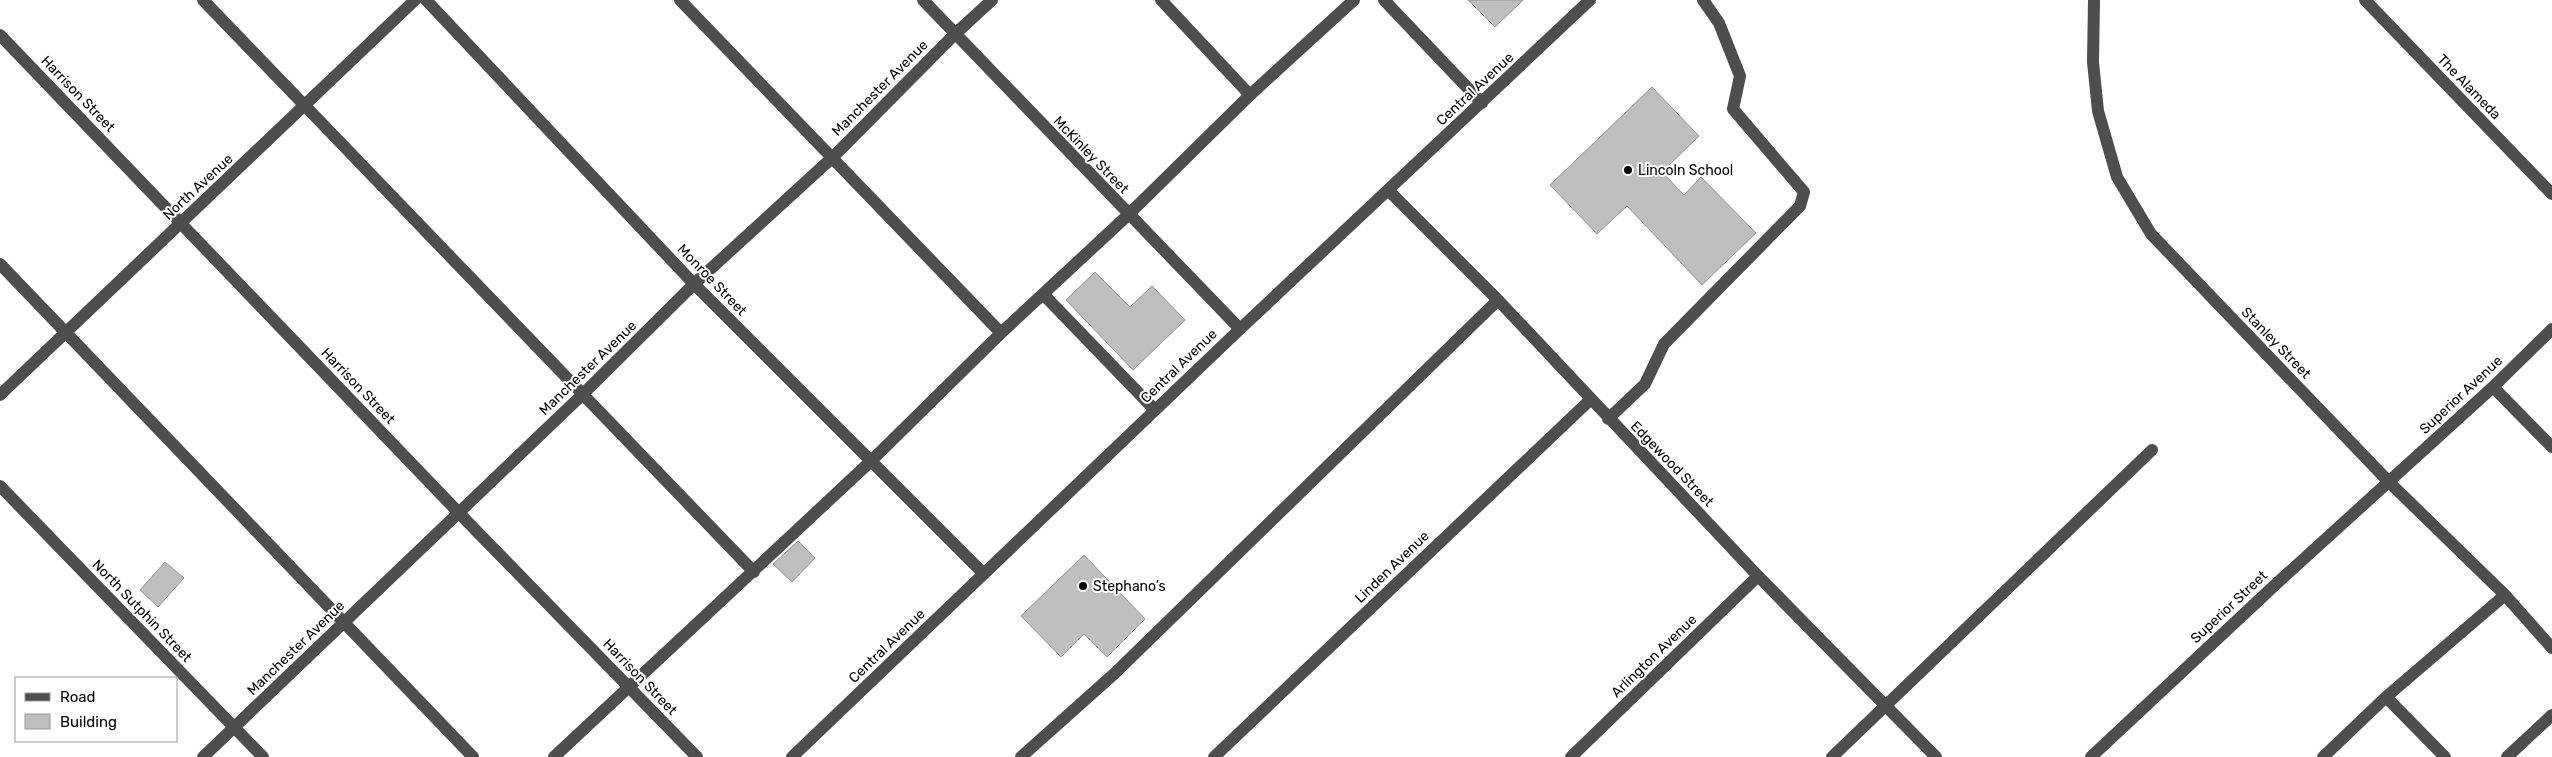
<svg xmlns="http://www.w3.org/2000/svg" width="2552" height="757" font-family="Rubik,sans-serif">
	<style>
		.building { fill: #bebebe; stroke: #929292 }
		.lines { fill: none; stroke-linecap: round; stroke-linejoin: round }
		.minor { stroke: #4e4e4e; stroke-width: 12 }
		.poi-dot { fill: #000; stroke: #fff; stroke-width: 2 }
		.labels { text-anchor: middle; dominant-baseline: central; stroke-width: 4; stroke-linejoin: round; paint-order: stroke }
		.street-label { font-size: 14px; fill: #000; stroke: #fff }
		.poi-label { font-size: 14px; fill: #000; stroke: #fff; text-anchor: start }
	</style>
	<rect width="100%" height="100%" fill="#fff"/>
	<path class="building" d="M1468,0H1523L1495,27Z
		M1652,87L1699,136L1662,172L1684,195L1701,177L1756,233L1702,285L1627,206L1597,234L1550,185Z
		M1095,272L1130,307L1152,286L1185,320L1133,370L1066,300Z
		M798,541L815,558L792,582L773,564Z
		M1084,555L1145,619L1107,657L1084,634L1061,657L1021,616Z
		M165,562L184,578L158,607L140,590Z"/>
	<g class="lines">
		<path class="minor" d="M203,0L754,572
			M426,0L694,284L984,574
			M680,0L1001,333
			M923,0L1240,329
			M1161,0L1250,95
			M1384,0L1482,103
			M2094,0L2093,62L2098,111L2117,177L2151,234L2389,482L2505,595L2552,648
			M2365,0L2552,194
			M0,35L458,512L697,757
			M1388,190L1498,300L1758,576L1936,757
			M0,264L473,757
			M1043,294L1155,410
			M2493,387L2552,447
			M0,395L415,0
			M1608,419L1645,384L1664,344L1800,206L1804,192L1733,109L1740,76L1719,23L1703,0
			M0,486L263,757
			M2386,697L2445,757
			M203,757L583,394L694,284L833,157L955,34L992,0
			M554,757L871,461L1001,333L1128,215L1250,95L1354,0
			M792,757L1240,329L1590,0
			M1021,757L1114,674L1498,300
			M1214,757L1590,400
			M1571,757L1758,576
			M1832,757L2152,450
			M2091,757L2275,585L2493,387L2552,329
			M2323,757L2386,697L2505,595
			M2507,757L2552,715"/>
	</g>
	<g class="poi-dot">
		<circle cx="1628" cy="170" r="5"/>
		<circle cx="1083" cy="586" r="5"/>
	</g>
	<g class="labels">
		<g class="street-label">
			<text transform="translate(2469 87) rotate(46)">The Alameda</text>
			<text transform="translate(880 88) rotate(-45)">Manchester Avenue</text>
			<text transform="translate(1475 89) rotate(-43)">Central Avenue</text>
			<text transform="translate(78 94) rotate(46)">Harrison Street</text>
			<text transform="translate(1091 155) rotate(46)">McKinley Street</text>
			<text transform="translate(198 187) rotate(-43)">North Avenue</text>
			<text transform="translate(712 280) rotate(46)">Monroe Street</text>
			<text transform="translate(2276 343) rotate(46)">Stanley Street</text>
			<text transform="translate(1179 366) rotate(-44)">Central Avenue</text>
			<text transform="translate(588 368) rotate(-44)">Manchester Avenue</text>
			<text transform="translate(358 386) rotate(46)">Harrison Street</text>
			<text transform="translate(2461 395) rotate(-43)">Superior Avenue</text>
			<text transform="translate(1672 464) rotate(46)">Edgewood Street</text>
			<text transform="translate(1392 567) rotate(-44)">Linden Avenue</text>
			<text transform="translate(2229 607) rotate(-43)">Superior Street</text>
			<text transform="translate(142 611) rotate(46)">North Sutphin Street</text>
			<text transform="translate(887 646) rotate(-44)">Central Avenue</text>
			<text transform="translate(296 648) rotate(-44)">Manchester Avenue</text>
			<text transform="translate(1654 656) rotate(-44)">Arlington Avenue</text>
			<text transform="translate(640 677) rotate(46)">Harrison Street</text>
		</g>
		<g class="poi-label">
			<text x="1638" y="170">Lincoln School</text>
			<text x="1093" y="586">Stephano’s</text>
		</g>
	</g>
	<rect x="15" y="677" width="162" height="65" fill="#ffffff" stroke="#999999"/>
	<rect x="25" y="693" width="25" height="8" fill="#4e4e4e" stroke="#999999"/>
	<text x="60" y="702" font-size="15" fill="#000000">Road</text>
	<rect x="25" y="714" width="25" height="15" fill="#bebebe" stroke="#999999"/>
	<text x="60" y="727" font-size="15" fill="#000000">Building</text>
</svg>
